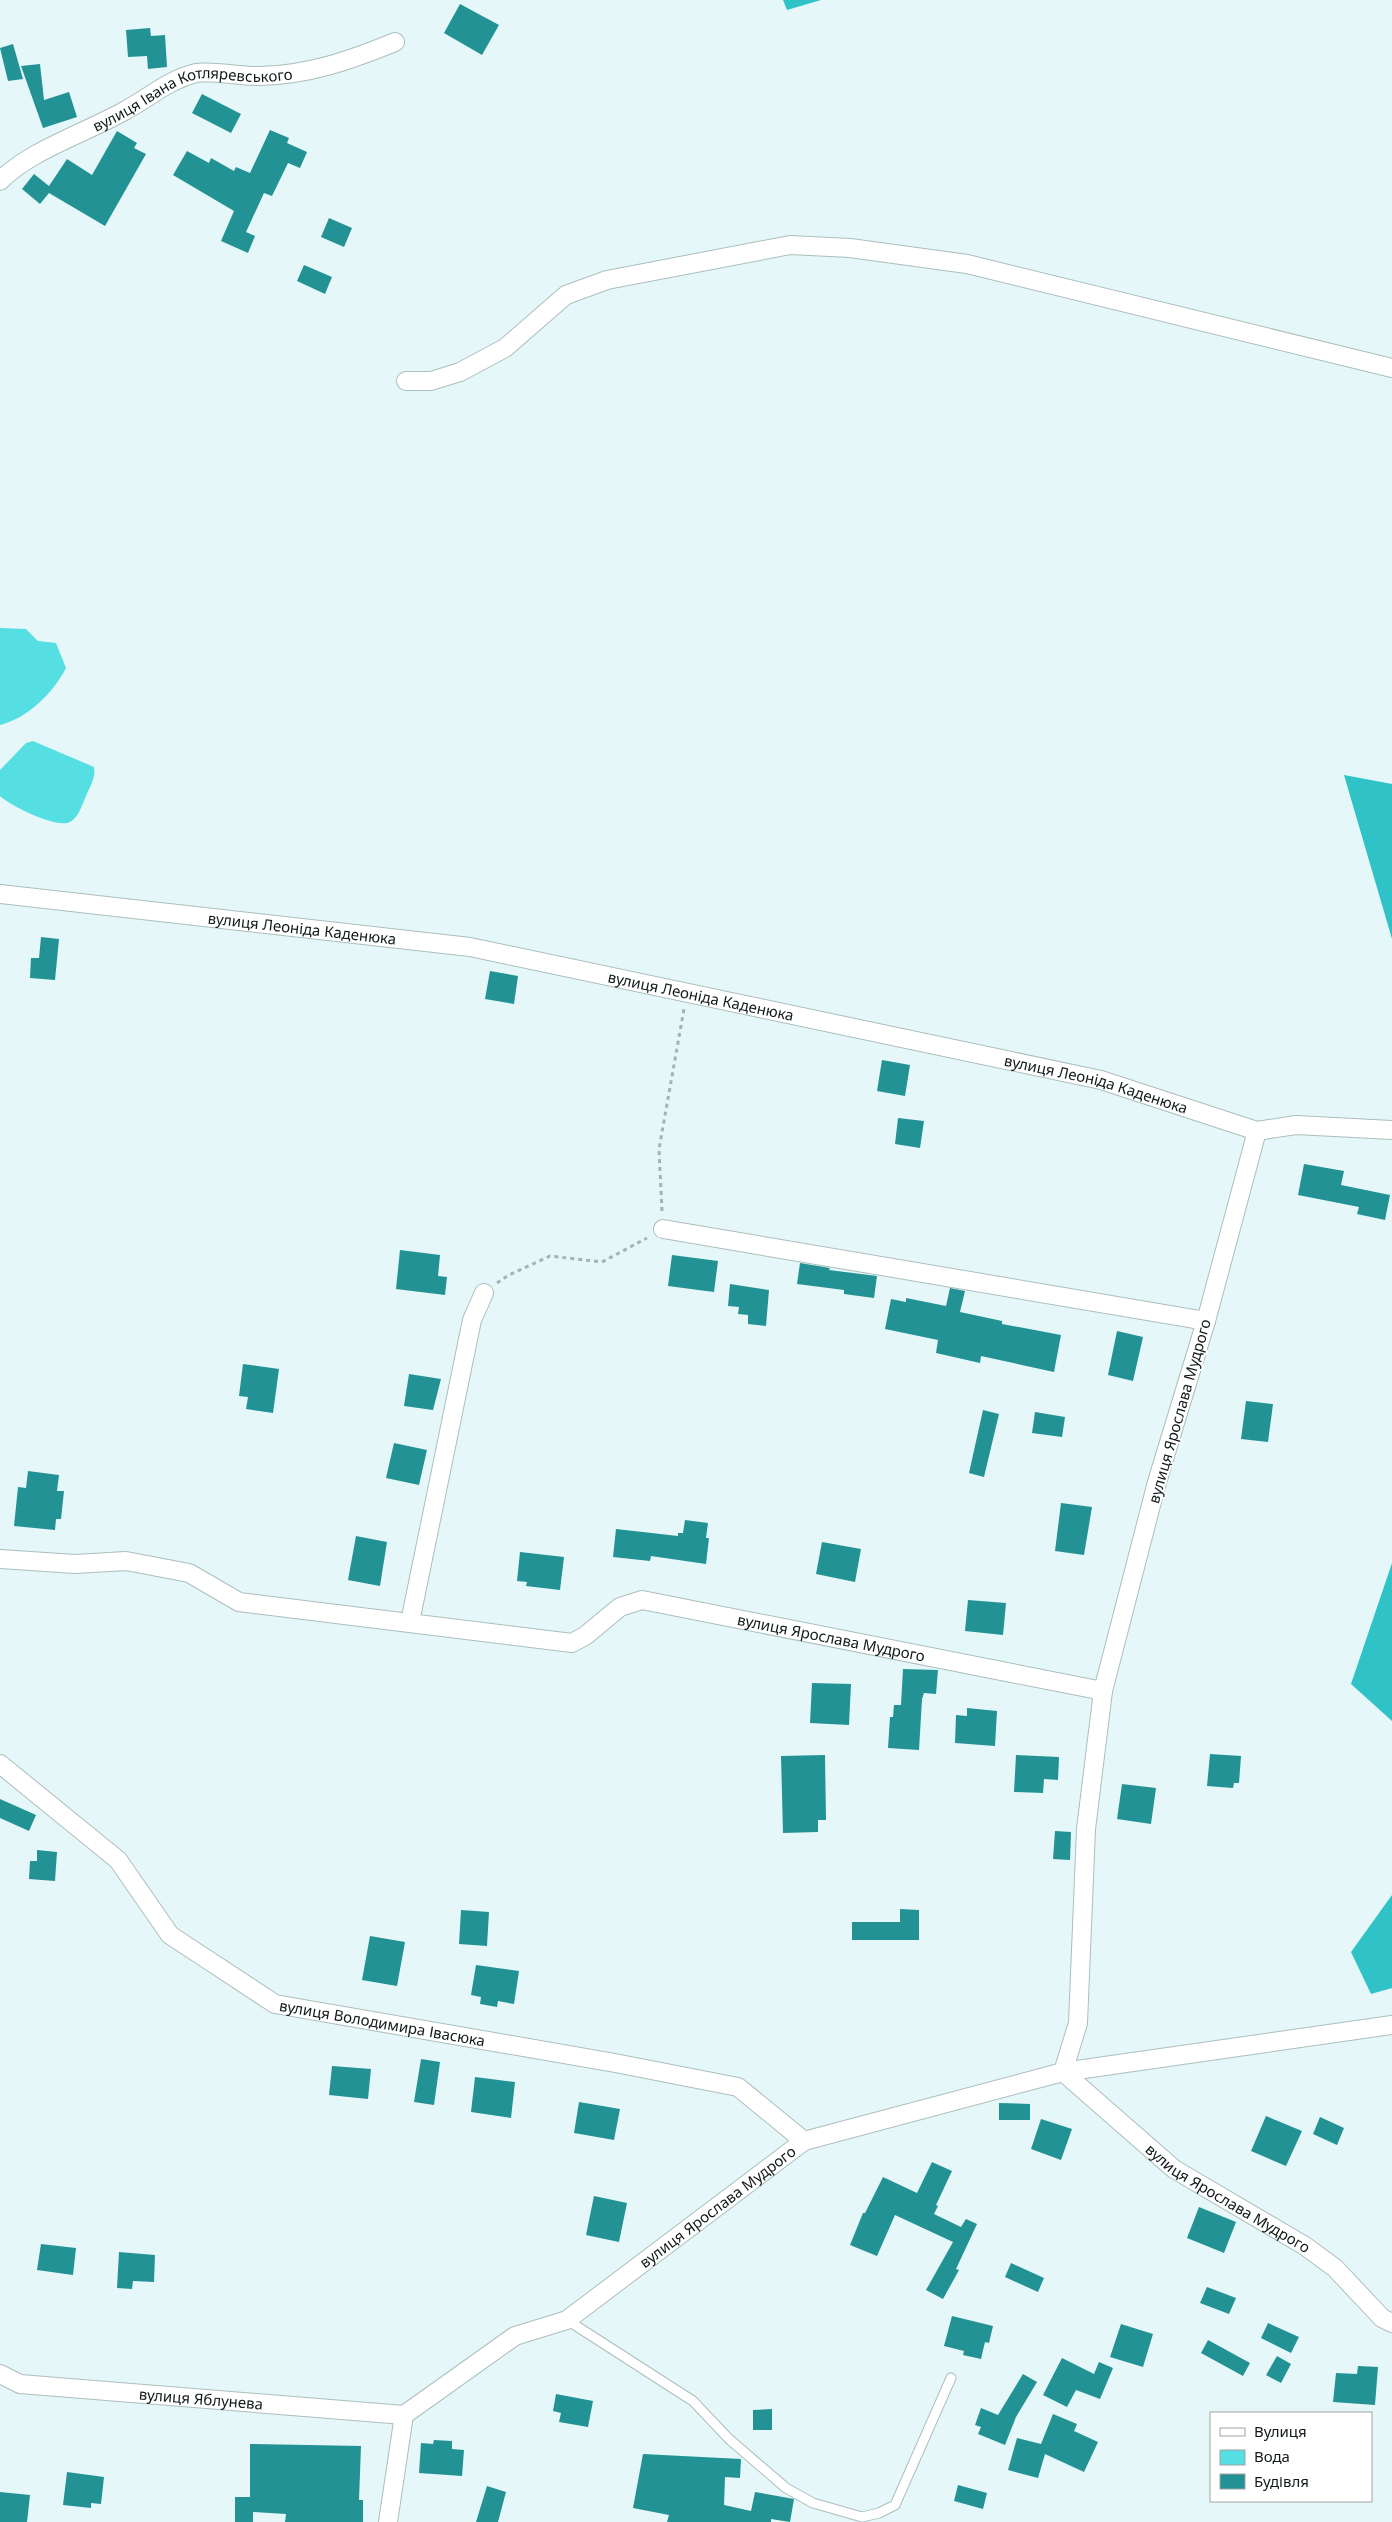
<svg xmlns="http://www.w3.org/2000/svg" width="1392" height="2522" font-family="'Noto Sans',sans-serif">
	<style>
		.forest { fill: #2fc3c7 }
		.water { fill: #56dfe3 }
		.building { fill: #239295 }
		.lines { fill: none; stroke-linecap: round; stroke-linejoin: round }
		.service-casing { stroke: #acbebe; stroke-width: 11 }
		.minor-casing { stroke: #acbebe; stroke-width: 20 }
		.path { stroke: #a4b3b4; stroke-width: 3; stroke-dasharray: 4 4; stroke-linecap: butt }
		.service { stroke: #fff; stroke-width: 9 }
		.minor { stroke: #fff; stroke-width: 18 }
		.labels { text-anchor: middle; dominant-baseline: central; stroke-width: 4; stroke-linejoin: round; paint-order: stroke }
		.street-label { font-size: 15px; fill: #121919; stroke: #fff }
	</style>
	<rect width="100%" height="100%" fill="#e5f7f8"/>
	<path class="forest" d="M783,0H821L787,10Z
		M1344,775L1392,784V939Z
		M1392,1563V1721L1351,1684Z
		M1392,1895V1988L1371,1994L1351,1952Z"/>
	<path class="water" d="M0,628L26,629L38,641L56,643L66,668C53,693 28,718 0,725Z
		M33,741L94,767C96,778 90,786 86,796C82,805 79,817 70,822C57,829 11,806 0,796V770L26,743Z"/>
	<path class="building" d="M460,4L499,25L482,55L444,33Z
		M150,28L151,36L165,35L167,67L148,69L147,56L128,57L126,30Z
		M13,44L23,79L8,81L0,48Z
		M40,64L44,100L69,92L77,117L43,128L21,66Z
		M202,94L241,114L231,133L192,113Z
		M270,130L289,138L287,143L307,152L300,168L288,163L272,196L264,193L246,232L255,236L248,253L221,241L234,211L173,175L187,151L209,163L211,158L234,171L236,167L250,173Z
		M117,131L137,143L134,148L146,154L105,226L49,193L40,204L22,189L34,174L49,186L67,159L92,175Z
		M329,218L352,228L344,247L321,237Z
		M304,265L332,277L325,294L297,281Z
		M41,937L59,939L55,980L30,978L31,958H39Z
		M490,971L518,976L514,1004L485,999Z
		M882,1060L910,1065L905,1096L877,1091Z
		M898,1118L924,1121L920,1148L895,1144Z
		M1304,1164L1344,1171L1341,1185L1390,1195L1385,1220L1357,1214L1359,1207L1298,1195Z
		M400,1250L440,1255L438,1276L447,1277L445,1295L396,1289Z
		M672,1255L718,1261L714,1292L668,1286Z
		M800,1263L830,1268L829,1270L877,1276L874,1298L844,1294V1290L797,1284Z
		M730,1284L769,1290L766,1326L748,1324V1315L738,1314L739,1307L728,1306Z
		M950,1288L965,1291L960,1312L1002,1321V1324L1061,1335L1054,1372L981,1356L980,1363L936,1353L938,1340L885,1329L891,1299L906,1302V1298L946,1306Z
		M1117,1331L1143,1337L1133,1381L1108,1375Z
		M243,1364L279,1369L273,1413L246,1409L248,1397L239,1396Z
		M409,1374L441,1379L433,1410L404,1406Z
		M1246,1401L1273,1404L1268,1442L1241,1439Z
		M983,1410L999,1414L984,1477L969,1473Z
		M1035,1412L1065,1417L1062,1437L1032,1433Z
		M394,1443L427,1450L419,1485L386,1478Z
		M28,1471L59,1475L57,1491H64L61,1519H56L55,1530L14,1526L18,1487L26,1488Z
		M1061,1503L1092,1507L1084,1555L1055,1551Z
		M685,1520L708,1523L706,1538H709L706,1564L651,1556L650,1561L613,1557L616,1529L678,1536V1533H683Z
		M356,1536L387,1542L380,1586L348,1580Z
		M822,1542L861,1549L855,1582L816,1574Z
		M520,1552L564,1557L560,1590L526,1586L527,1582L517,1581Z
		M968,1600L1006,1603L1003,1635L965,1631Z
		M903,1669L938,1670L936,1694L924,1693L922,1699L919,1750L888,1748L890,1717H893L894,1705H901Z
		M812,1683L851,1684L849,1725L810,1723Z
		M967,1708L997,1711L995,1746L955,1743L956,1715L967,1716Z
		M1210,1754L1241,1756L1239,1783H1234L1233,1788L1207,1786Z
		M825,1755L826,1820H818V1832L783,1833L781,1756Z
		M1016,1755L1059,1757L1058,1780L1044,1779L1043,1793L1014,1792Z
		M1122,1784L1156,1788L1151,1824L1117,1819Z
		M0,1799L36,1815L29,1831L0,1818Z
		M1055,1831L1071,1832L1070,1860L1053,1859Z
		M37,1850L57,1852L55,1881L29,1879L30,1861H37Z
		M900,1909L919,1910V1940H852V1922H900Z
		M461,1910L489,1912L487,1946L459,1944Z
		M370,1936L405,1942L397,1986L362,1980Z
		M476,1965L519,1971L514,2004L498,2001L497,2007L480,2004L481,1997L471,1995Z
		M421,2059L440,2062L434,2105L414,2102Z
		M332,2066L371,2069L368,2099L329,2095Z
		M475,2077L515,2082L511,2118L471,2112Z
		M579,2102L620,2109L614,2140L574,2133Z
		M999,2103L1030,2104V2120H999Z
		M1266,2116L1302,2131L1286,2166L1251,2151Z
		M1320,2117L1344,2128L1337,2145L1313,2134Z
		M1041,2119L1072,2129L1061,2160L1031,2149Z
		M932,2162L952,2171L936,2205L938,2206L934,2214L961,2227L966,2219L977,2224L956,2269L959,2270L943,2299L926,2290L953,2242L895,2215L877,2256L850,2245L863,2213H865L883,2177L917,2193Z
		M594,2196L627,2203L619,2242L586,2235Z
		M1199,2207L1236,2222L1224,2253L1187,2238Z
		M41,2244L76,2248L73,2275L37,2270Z
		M119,2252L155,2255L154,2282L133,2281L132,2289L117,2288Z
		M1011,2263L1044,2278L1038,2292L1005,2277Z
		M1207,2287L1236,2298L1229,2314L1200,2303Z
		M952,2316L993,2326L989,2343L985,2342L981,2359L963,2355L964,2351L944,2346Z
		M1268,2323L1299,2337L1291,2353L1261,2338Z
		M1121,2324L1153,2334L1143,2367L1110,2357Z
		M1208,2340L1250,2363L1243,2376L1201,2353Z
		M1277,2356L1291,2364L1281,2383L1266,2375Z
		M1062,2358L1094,2374L1099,2362L1113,2368L1100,2399L1076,2390L1067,2407L1043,2395Z
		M1358,2366L1378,2367L1375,2405L1333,2402L1336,2373L1357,2374Z
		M1023,2374L1037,2382L1016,2417L1005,2445L978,2434L981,2427L975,2425L981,2408L998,2415Z
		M556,2394L593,2401L588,2427L559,2422L561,2413L553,2411Z
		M772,2409V2430H753V2410Z
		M1053,2414L1077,2424L1074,2431L1098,2442L1084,2472L1045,2454L1038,2478L1008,2470L1017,2438L1041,2444Z
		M434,2440L452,2441V2449L464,2450L462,2476L419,2473L421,2443L433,2444Z
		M250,2444L361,2446L359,2500H363V2522H285L286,2514L253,2512V2522H235V2497H250Z
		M643,2454L741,2459L740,2478L725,2477L724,2505L751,2511L755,2492L794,2499L790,2522L771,2519V2522H667L669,2515L633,2508Z
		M67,2472L104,2477L101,2504L91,2503V2508L63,2505Z
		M958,2485L987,2493L983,2509L954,2501Z
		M487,2486L506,2492L498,2522H476Z
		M0,2492L30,2495L27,2522H0Z"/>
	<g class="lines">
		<defs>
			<path id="service" d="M567,2320L693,2401L729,2439L786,2488L813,2503L862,2517L879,2513L895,2505L951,2378"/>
			<g id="minor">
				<path id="s1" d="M0,181C30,150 88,132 126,110C150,97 168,80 196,73C213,70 241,77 260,76C309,75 351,60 395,42"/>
				<path d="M406,381H431L460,372L505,348L566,295L607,280L790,245L850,248L967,264L1392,368"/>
				<path id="s2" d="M0,894L470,947L1101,1080L1257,1131L1296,1125L1392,1130"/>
				<path id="s3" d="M1257,1131L1206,1321L1157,1482L1103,1691L1086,1829L1078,2023L1063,2072L1174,2169L1305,2246L1335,2268L1382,2318L1392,2323"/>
				<path d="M663,1229L1206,1321"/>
				<path id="s4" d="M0,1559L75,1564L126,1561L189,1573L239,1602L572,1643L585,1636L620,1607L642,1600L1103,1691"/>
				<path d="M410,1622L472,1320L484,1293"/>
				<path id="s5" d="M0,1764L118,1860L170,1935L275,2004L615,2063L738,2087L804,2141"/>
				<path id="s6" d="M0,2374L20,2384L404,2415"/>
				<path id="s7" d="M404,2415L515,2336L567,2320L804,2141L1063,2072L1392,2025"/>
				<path d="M388,2522L404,2415"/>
			</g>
		</defs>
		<use href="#service" class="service-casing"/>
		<use href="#minor" class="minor-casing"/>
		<path class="path" d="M662,1211L659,1149L684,1009
			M497,1283L509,1275L550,1256L602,1262L647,1238"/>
		<use href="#service" class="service"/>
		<use href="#minor" class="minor"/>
	</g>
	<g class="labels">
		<g class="street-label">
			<text stroke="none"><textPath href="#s1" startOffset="215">вулиця Івана Котляревського</textPath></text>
			<text stroke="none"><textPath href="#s2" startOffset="304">вулиця Леоніда Каденюка</textPath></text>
			<text stroke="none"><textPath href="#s2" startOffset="709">вулиця Леоніда Каденюка</textPath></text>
			<text stroke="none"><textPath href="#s2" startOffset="1114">вулиця Леоніда Каденюка</textPath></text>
			<text transform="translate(1179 1411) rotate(-74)">вулиця Ярослава Мудрого</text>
			<text stroke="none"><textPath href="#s4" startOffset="860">вулиця Ярослава Мудрого</textPath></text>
			<text stroke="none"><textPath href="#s5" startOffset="478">вулиця Володимира Івасюка</textPath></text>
			<text stroke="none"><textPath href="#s3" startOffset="1174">вулиця Ярослава Мудрого</textPath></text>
			<text stroke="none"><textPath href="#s7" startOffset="379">вулиця Ярослава Мудрого</textPath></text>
			<text stroke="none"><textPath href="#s6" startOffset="204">вулиця Яблунева</textPath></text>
		</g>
	</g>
	<rect x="1210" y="2412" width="162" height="90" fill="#ffffff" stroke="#a0a3a3"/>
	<rect x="1220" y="2428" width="25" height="8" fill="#ffffff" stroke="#a0a3a3"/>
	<text x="1254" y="2437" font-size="15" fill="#121919">Вулиця</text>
	<rect x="1220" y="2450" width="25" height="15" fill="#56dfe3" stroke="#a0a3a3"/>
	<text x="1254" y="2462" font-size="15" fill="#121919">Вода</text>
	<rect x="1220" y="2474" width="25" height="15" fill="#239295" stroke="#a0a3a3"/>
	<text x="1254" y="2487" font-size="15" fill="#121919">Будівля</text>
</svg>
